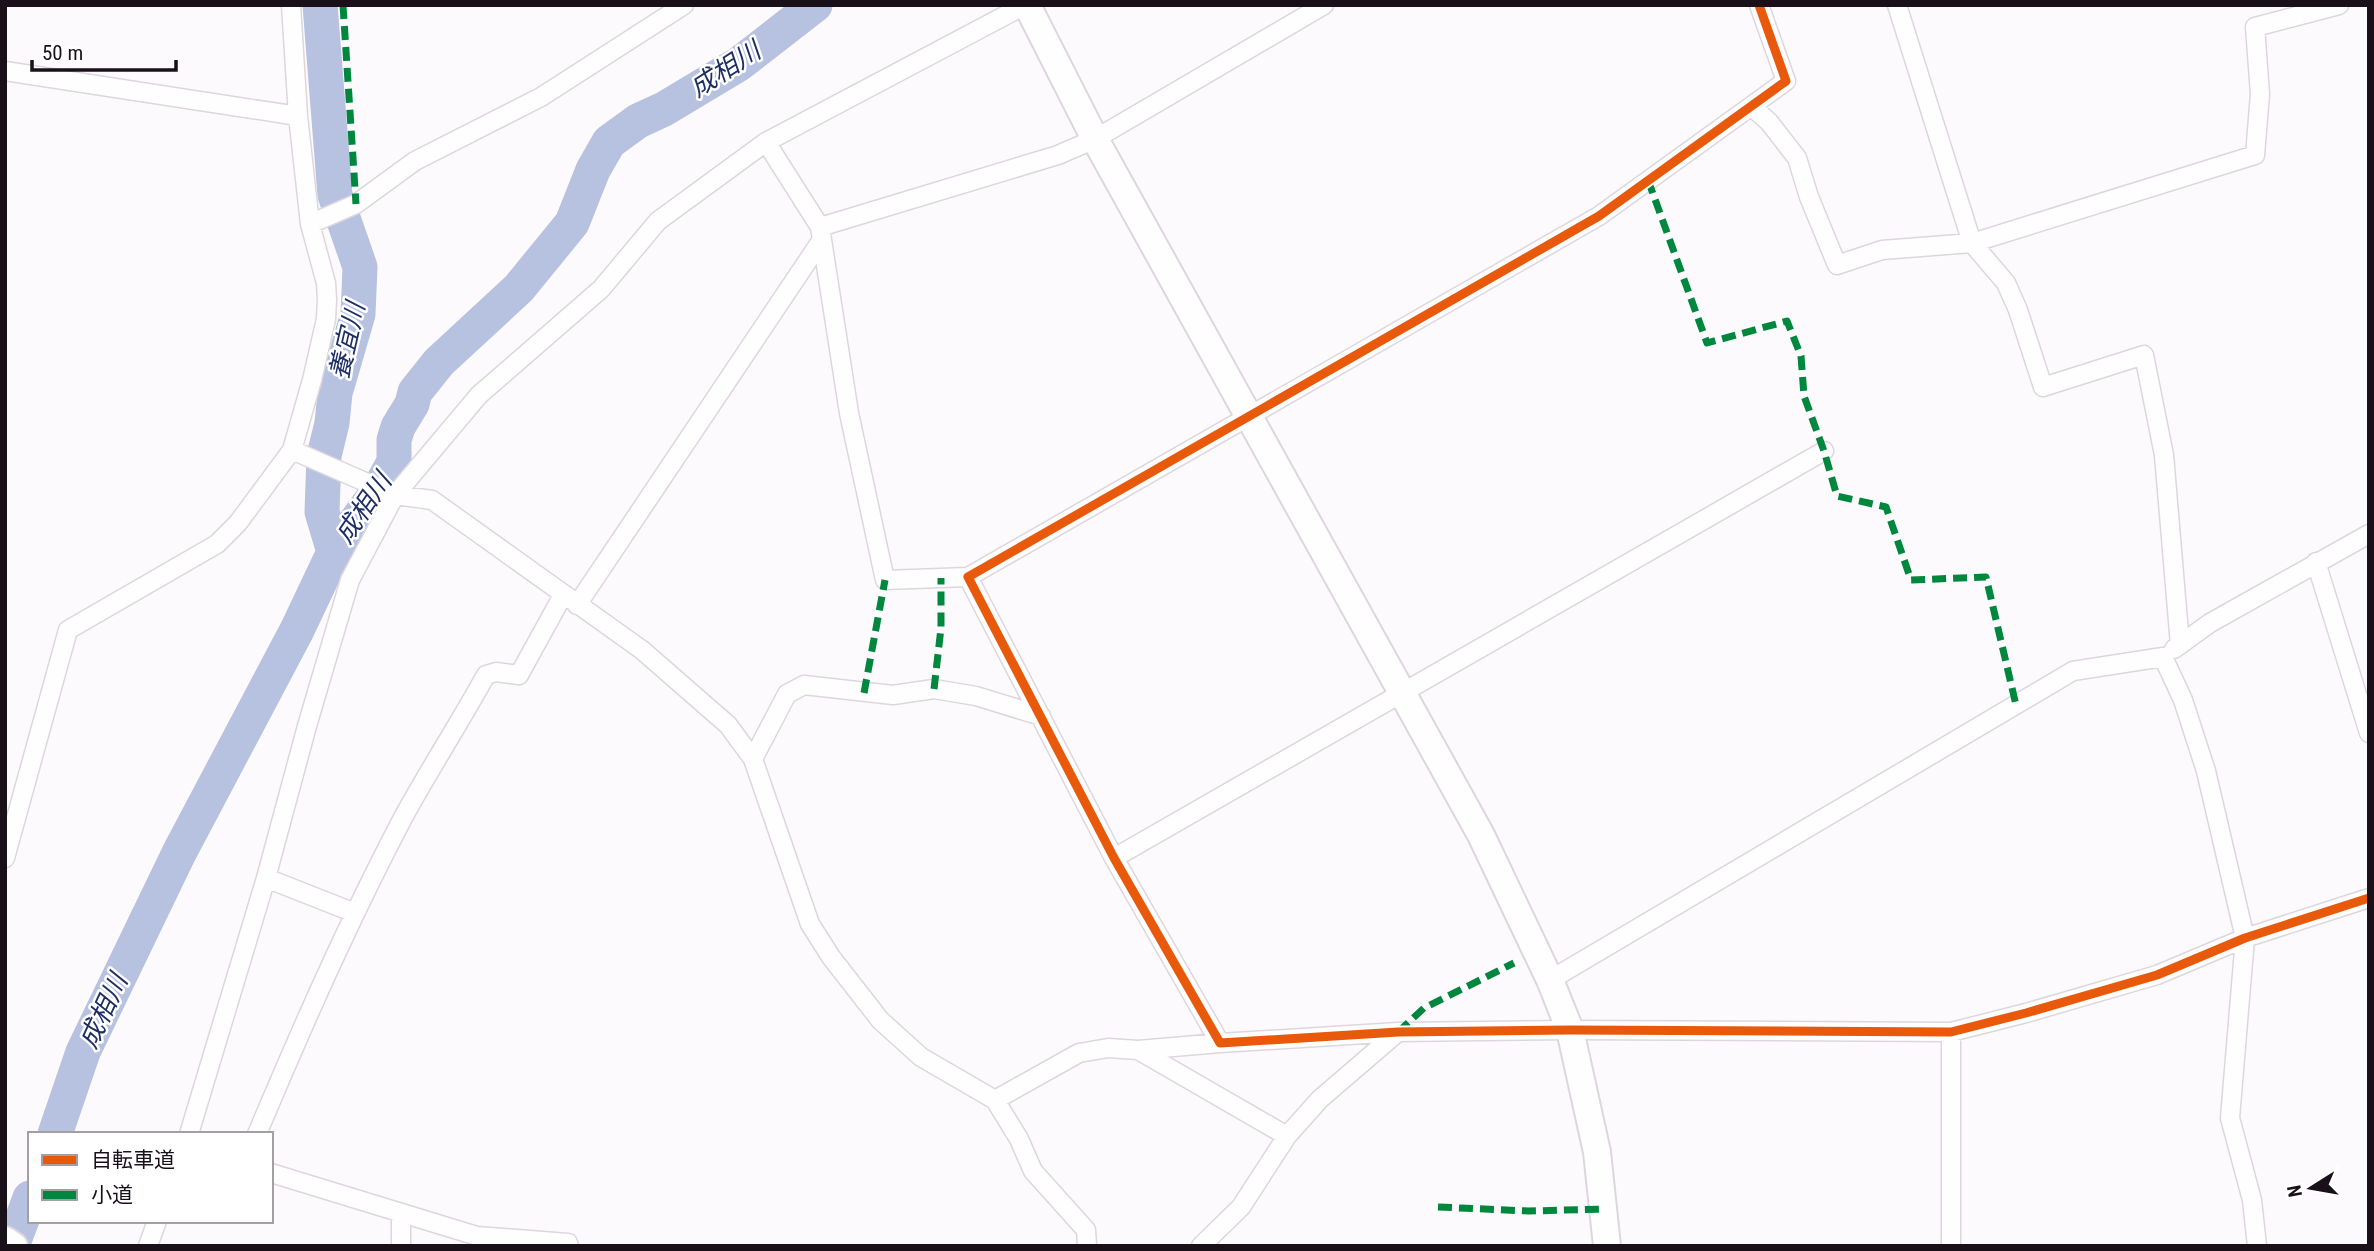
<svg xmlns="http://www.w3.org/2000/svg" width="2374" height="1251" font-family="'Roboto Condensed','Noto Sans JP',sans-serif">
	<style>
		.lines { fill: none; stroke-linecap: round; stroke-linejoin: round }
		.river { stroke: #b7c2e1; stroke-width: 35 }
		.street-casing { stroke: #ddd6de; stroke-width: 21 }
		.secondary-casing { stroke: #ddd6de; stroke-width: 30 }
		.street { stroke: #fffeff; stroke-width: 18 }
		.secondary { stroke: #fffeff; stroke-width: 26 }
		.quiet { stroke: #00873e; stroke-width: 7; stroke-dasharray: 14 7; stroke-linecap: butt }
		.cycleway-casing { stroke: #fff; stroke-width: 13 }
		.cycleway { stroke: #e8590c; stroke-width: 9 }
		.labels { text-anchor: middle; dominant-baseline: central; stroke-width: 5; stroke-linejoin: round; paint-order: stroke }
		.water-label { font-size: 26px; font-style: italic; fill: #1f2f63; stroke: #fff }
	</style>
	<rect width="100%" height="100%" fill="#fdfafe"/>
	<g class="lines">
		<path class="river" d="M320,5L335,195L360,267L358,314L335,393L332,423L324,456L322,512L334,552
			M55,1134L83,1052L179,853L297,630L334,552L378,491L394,462V440L398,427L412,404L415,392L439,362L519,288L572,223L593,170L609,142L638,121L664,109L739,64L815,5
			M12,1246L30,1198"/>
		<defs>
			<path id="street" d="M1759,5L1786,81L1599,216L968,577L1114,858L1220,1043L1398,1032L1570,1030L1951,1032L2026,1013L2157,975L2245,938L2369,898
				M1897,5L1972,243L2255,155L2260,94L2255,27L2339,5
				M5,71L298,116
				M1751,106L1769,122L1797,158L1809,197L1837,265L1882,250L1972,243L2006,283L2018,310L2043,387L2144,355L2164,455L2180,645
				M766,142L820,227L849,413L885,580L968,577
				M310,224L356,204L415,161L541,97L684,5
				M820,227L1058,155L1095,139L1324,5
				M292,450L395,495L432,500L642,650L728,725L753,759L810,924L831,957L880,1020L921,1057L995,1100L1019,1139L1033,1171L1086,1230L1087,1246
				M2316,562L2369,733
				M577,605L821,241
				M2174,649L2210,623L2369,534
				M753,759L787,694L804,685L893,695L934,689L976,696L1041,716
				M5,858L68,630L217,544L238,523L292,450L312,380L326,319L327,299L326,283L310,224L298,116L291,5
				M1114,858L1824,451
				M266,878L355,913
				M1550,980L2073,671L2163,657L2183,700L2206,771L2245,938L2230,1118L2252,1200L2257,1246
				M1138,1050L1220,1043
				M995,1100L1079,1053L1108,1048L1138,1050L1287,1136
				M189,1134L266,878L307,726L350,580L395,495L479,395L601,289L658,221L766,142L1025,5
				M257,1134C303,1025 350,918 405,814C431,767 460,722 486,675L496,672L519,675L563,595
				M271,1173L477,1236L568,1243L569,1246
				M401,1213V1246
				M148,1246L157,1221
				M1201,1246L1241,1207L1287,1136L1320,1099L1398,1032
				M1951,1246V1032"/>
			<path id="secondary" d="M1027,5L1095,139L1481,835L1550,980L1570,1030L1597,1152L1607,1246
				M5,1240L14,1246"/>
		</defs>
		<use href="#street" class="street-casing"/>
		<use href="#secondary" class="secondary-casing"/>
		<use href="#street" class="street"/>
		<use href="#secondary" class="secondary"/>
		<path class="quiet" d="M343,5L356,204
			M1648,180L1707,343L1787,321L1801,356L1804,396L1824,451L1837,496L1886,507L1911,580L1986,577L2016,705
			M934,689L941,628V578
			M864,693L885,580
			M1398,1032L1424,1008L1514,963
			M1438,1207L1529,1211L1604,1209"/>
		<defs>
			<path id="cycleway" d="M1759,5L1786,81L1599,216L968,577L1114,858L1220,1043L1398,1032L1570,1030L1951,1032L2026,1013L2157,975L2245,938L2369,898"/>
		</defs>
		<use href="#cycleway" class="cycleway-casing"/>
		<use href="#cycleway" class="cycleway"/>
	</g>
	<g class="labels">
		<g class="water-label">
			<text transform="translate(725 69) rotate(-33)">成相川</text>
			<text transform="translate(347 341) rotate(-77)">養宜川</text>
			<text transform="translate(363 508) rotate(-56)">成相川</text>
			<text transform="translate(103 1011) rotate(-65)">成相川</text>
		</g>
	</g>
	<rect width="2374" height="1251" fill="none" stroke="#19101a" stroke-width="14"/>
	<rect x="28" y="1132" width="245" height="91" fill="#ffffff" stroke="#a39fa3" stroke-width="2"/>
	<rect x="42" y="1155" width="35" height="10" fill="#e8590c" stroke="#a39fa3" stroke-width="2"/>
	<text x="91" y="1167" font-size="21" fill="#19101a">自転車道</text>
	<rect x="42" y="1190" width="35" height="10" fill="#00873e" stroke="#a39fa3" stroke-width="2"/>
	<text x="91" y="1202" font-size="21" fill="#19101a">小道</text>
	<g transform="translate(2311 1188) rotate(259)" stroke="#ffffff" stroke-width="5" paint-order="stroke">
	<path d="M0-5L12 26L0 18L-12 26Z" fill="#19101a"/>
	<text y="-10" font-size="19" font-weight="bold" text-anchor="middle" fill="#19101a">N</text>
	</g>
	<path d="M32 60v10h144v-10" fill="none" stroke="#19101a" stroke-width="3.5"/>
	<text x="42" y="60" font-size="21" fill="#19101a" stroke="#ffffff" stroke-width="5" paint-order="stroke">50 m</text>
</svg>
